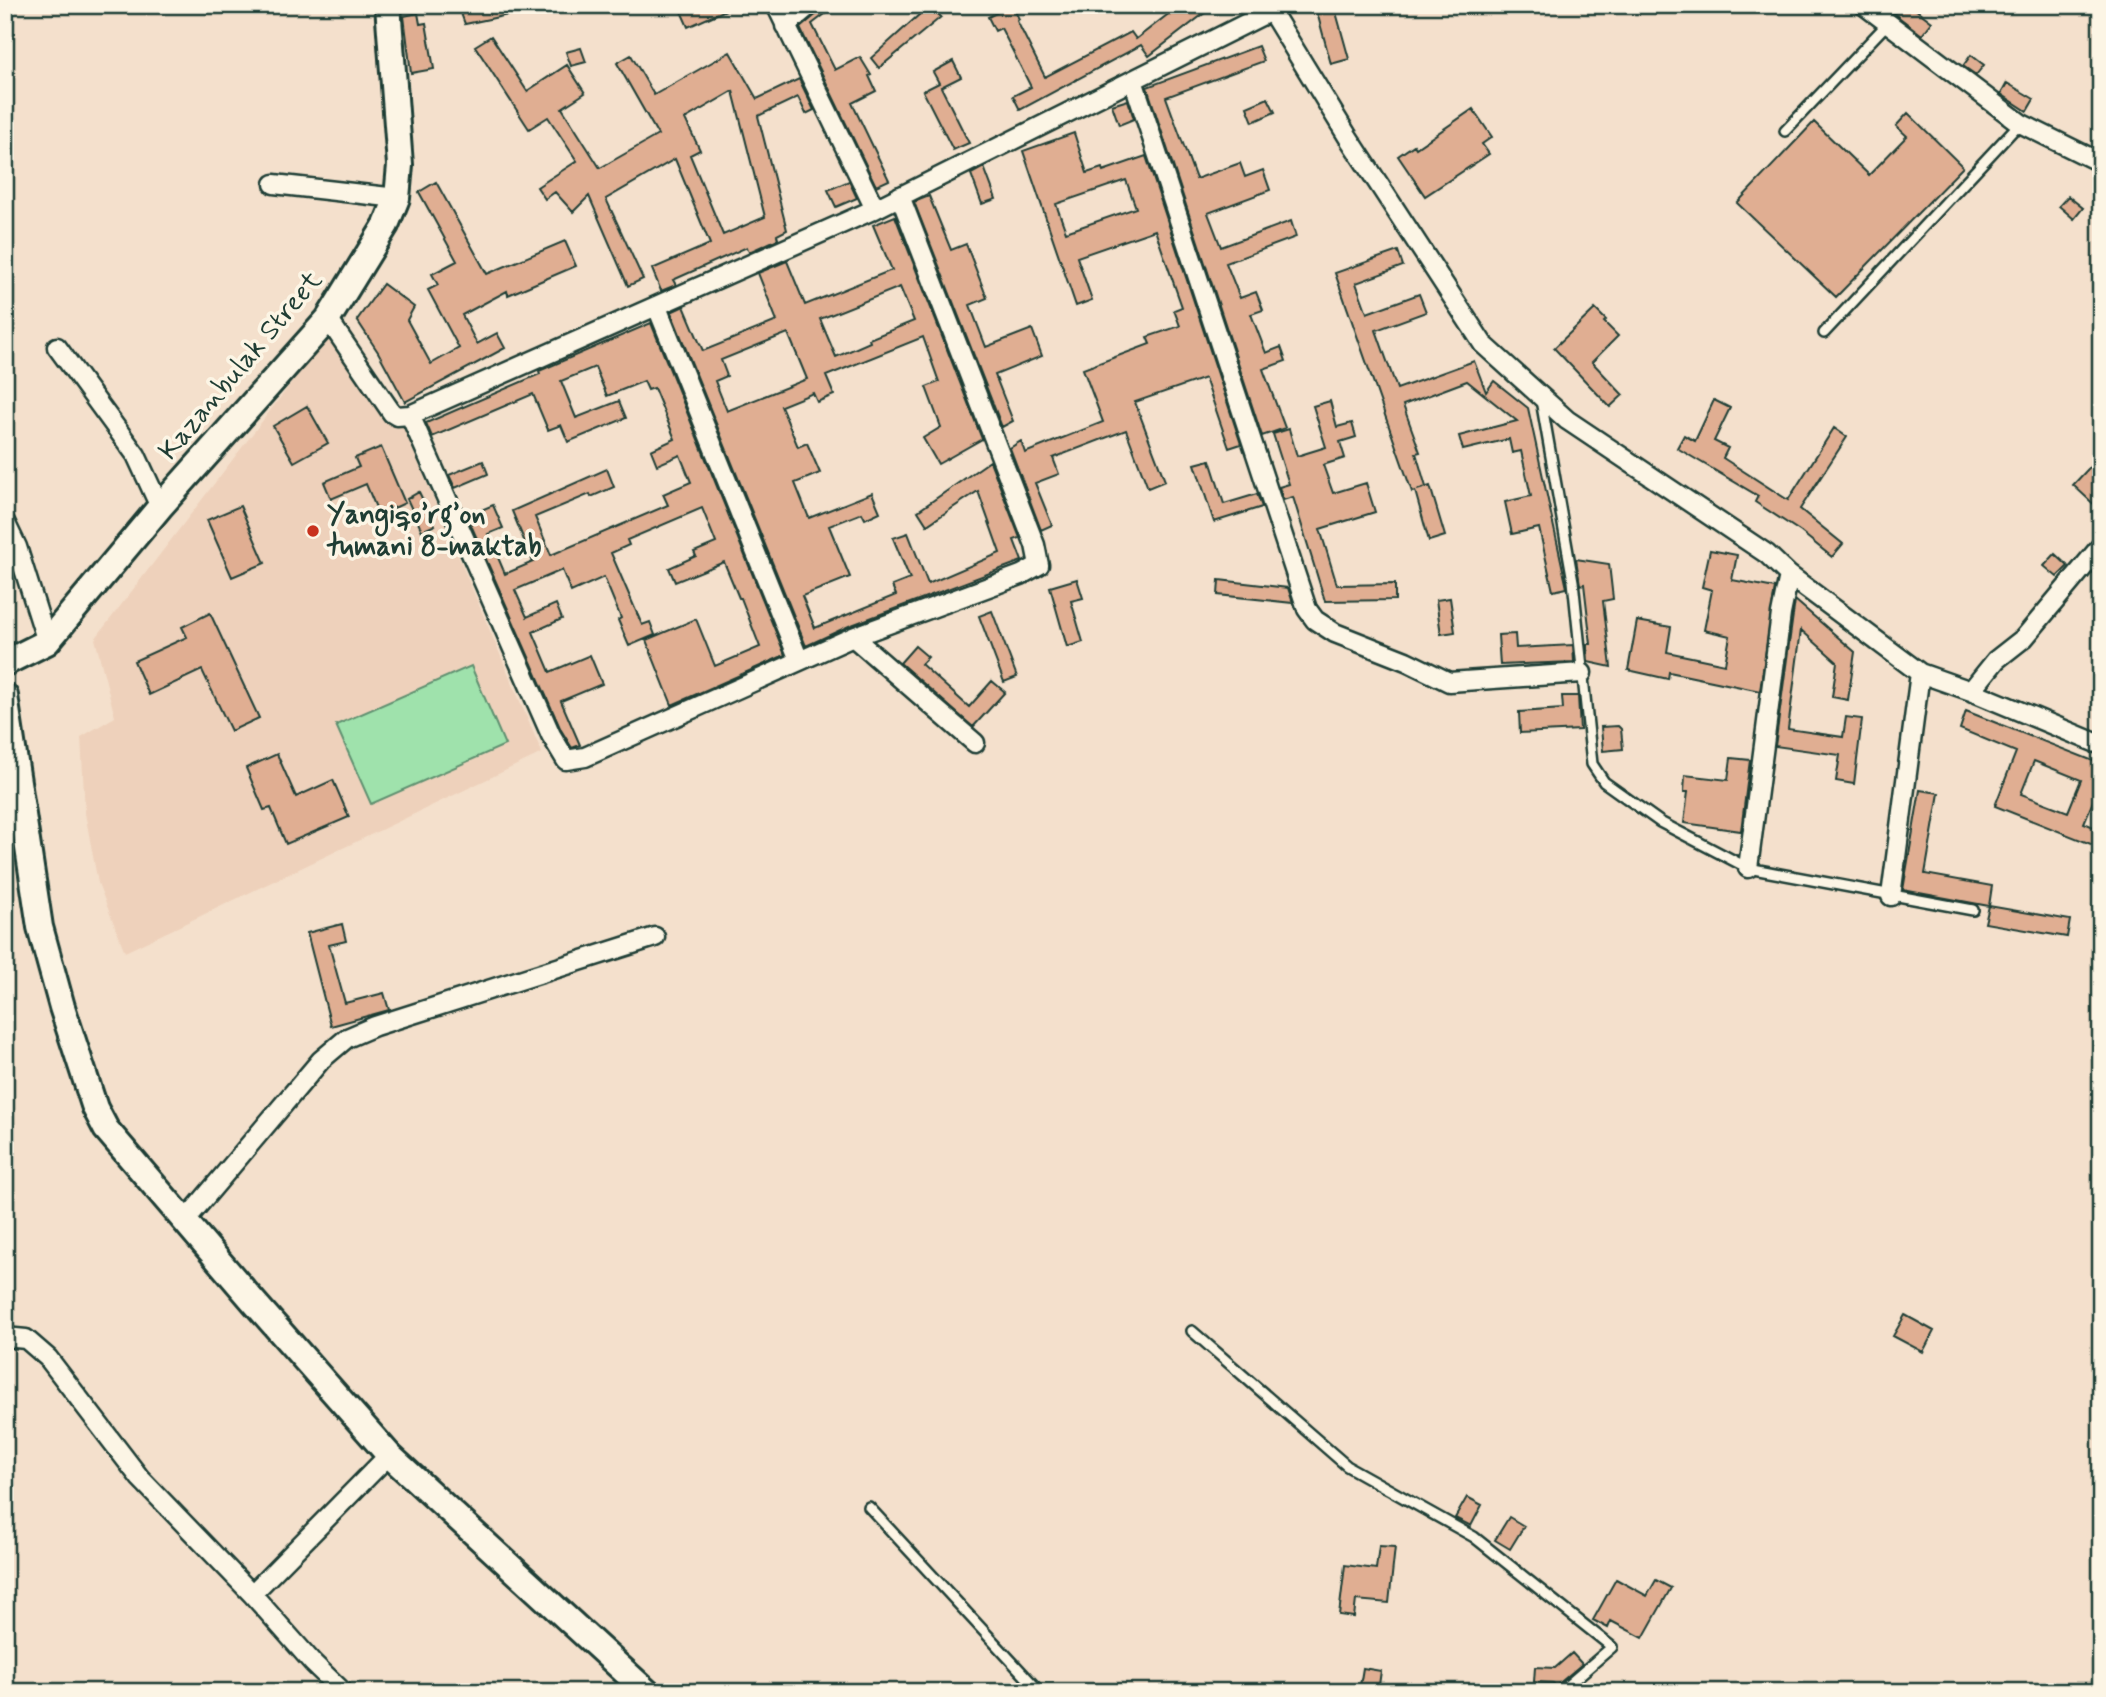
<svg xmlns="http://www.w3.org/2000/svg" width="2106" height="1697" font-family="Mynerve,sans-serif">
	<style>
		.built { fill: #eed1bb }
		.green { fill: #9fe2ac; stroke: #5f9070; stroke-width: 2 }
		.building { fill: #e0ae92; stroke: #1f3d34; stroke-width: 2; fill-rule: evenodd }
		.lines { fill: none; stroke-linecap: round; stroke-linejoin: round }
		.lane-casing { stroke: #1f3d34; stroke-width: 14 }
		.street-casing { stroke: #1f3d34; stroke-width: 23 }
		.secondary-casing { stroke: #1f3d34; stroke-width: 30 }
		.lane { stroke: #fcf5e5; stroke-width: 9 }
		.street { stroke: #fcf5e5; stroke-width: 18 }
		.secondary { stroke: #fcf5e5; stroke-width: 24 }
		.poi-dot { fill: #c8321e; stroke: #fcf5e5; stroke-width: 2.5 }
		.labels { text-anchor: middle; dominant-baseline: central; stroke-width: 7; stroke-linejoin: round; paint-order: stroke }
		.street-label { font-size: 28px; fill: #1f3d34; stroke: #fcf5e5 }
		.poi-label { font-size: 28px; font-weight: bold; fill: #1f3d34; stroke: #fcf5e5; text-anchor: start }
	</style>
	<rect width="100%" height="100%" fill="#f4e0cc"/>
	<filter id="ink" filterUnits="userSpaceOnUse"><feTurbulence type="fractalNoise" baseFrequency=".0143" numOctaves="2"/><feDisplacementMap in="SourceGraphic" scale="14" xChannelSelector="R" yChannelSelector="G"/><feConvolveMatrix kernelMatrix="1 2 1 2 8 2 1 2 1" color-interpolation-filters="sRGB"/></filter>
	<g filter="url(#ink)">
		<path class="built" d="M336,325L402,424L542,753L125,952L98,883L85,813L81,737L115,717L95,639Z"/>
		<path class="green" d="M471,666L505,745L371,804L336,725Z"/>
		<path class="building" d="M458,5H522L523,12L465,24Z
			M689,5H737L688,27L680,9Z
			M821,5H837L812,24L835,70L860,57L871,75L869,76L876,91L852,103L889,180L876,186L800,28L818,13Z
			M930,5L941,17L879,68L871,58Z
			M1012,5L1019,19L1017,21L1045,77L1131,32L1136,39L1180,5H1215L1149,56L1141,45L1020,110L1013,96L1031,87L1001,28L995,31L988,17Z
			M1315,5H1334L1349,59L1331,64Z
			M1883,5H1910L1932,22L1922,35Z
			M418,13L420,24L426,23L434,69L411,73L404,16Z
			M491,36L527,91L567,65L585,93L562,108L600,168L658,135L617,63L631,55L654,95L730,52L757,99L799,79L814,110L806,114L798,97L758,116L787,230L777,235L778,239L749,252L747,247L673,280L676,285L661,291L652,269L710,244L675,159L606,199L643,279L628,286L589,196L573,212L555,192L545,199L537,187L577,161L548,117L529,129L475,46ZM733,91L765,217L723,235L690,155L700,150L685,119Z
			M1258,46L1264,61L1166,97L1196,179L1240,163L1245,177L1263,170L1270,190L1208,213L1221,247L1291,221L1296,237L1226,263L1240,298L1256,292L1263,310L1251,314L1266,353L1281,347L1286,361L1263,369L1285,428L1262,436L1147,87Z
			M581,48L586,62L571,66L566,52Z
			M1971,55L1984,65L1976,75L1963,66Z
			M953,61L961,77L941,87L969,143L953,150L923,91L939,83L933,72Z
			M2007,83L2034,99L2027,111L2001,94Z
			M1268,98L1275,112L1253,122L1247,107Z
			M1128,100L1134,119L1119,125L1112,105Z
			M1473,109L1492,137L1482,144L1489,154L1425,196L1398,156L1414,145L1416,148Z
			M1908,113L1963,167L1836,297L1737,203L1814,122L1869,175L1907,136L1896,126Z
			M1074,133L1087,173L1102,168L1103,171L1146,156L1241,444L1229,448L1205,378L1135,402L1165,481L1148,488L1126,430L1053,458L1059,474L1035,483L1052,525L1041,530L1010,448L1021,441L1025,453L1103,422L1083,369L1150,344L1147,337L1180,326L1174,310L1182,307L1155,230L1077,257L1092,300L1076,306L1023,151ZM1126,180L1136,208L1066,232L1056,204Z
			M984,167L996,199L982,204L971,174Z
			M849,181L857,198L836,207L828,190Z
			M436,182L487,274L565,241L576,266L508,295L507,291L462,315L477,344L497,333L505,348L405,402L378,352L357,320L383,284L414,307L407,320L431,364L459,348L428,290L438,285L432,274L457,261L419,192Z
			M929,196L951,250L966,244L987,298L970,305L986,347L1032,329L1042,356L995,375L1013,421L1002,427L914,202Z
			M2068,196L2083,208L2074,219L2059,206Z
			M895,216L982,439L938,464L923,438L941,427L926,387L939,382L923,337L826,376L834,395L817,402L813,393L781,406L798,447L807,443L820,473L795,483L809,518L872,493L880,512L865,519L862,513L829,526L850,577L802,596L815,628L896,595L892,586L910,579L893,538L908,533L928,584L1000,553L978,491L927,525L918,511L990,461L1020,538L1014,540L1022,561L849,626L806,646L671,312L684,306L703,351L777,321L758,273L787,261L805,305L892,270L873,225ZM900,287L914,321L869,339L870,342L836,357L820,319ZM788,333L807,379L727,411L715,381L727,376L721,360Z
			M1398,251L1403,266L1356,283L1367,313L1419,294L1426,312L1376,330L1397,389L1474,361L1486,392L1494,381L1528,408L1567,588L1553,591L1539,528L1512,534L1505,502L1531,496L1521,451L1512,453L1509,439L1463,450L1459,436L1517,421L1467,381L1403,405L1420,452L1416,453L1426,487L1417,490L1430,486L1445,536L1429,541L1415,491L1412,492L1335,273Z
			M1595,309L1606,320L1604,322L1618,336L1592,362L1623,395L1610,407L1554,348Z
			M651,323L785,655L672,705L646,640L696,619L715,666L760,647L741,598H739L724,562L675,582L669,568L696,556L694,552L716,543L702,508L627,540L629,545L611,553L642,625L650,622L655,635L629,646L618,620L621,618L604,577L571,592L562,570L515,590L527,617L556,604L562,619L533,632L550,672L590,655L602,684L561,701L580,745L572,748L561,730L467,516L493,505L503,528L488,534L505,574L533,562L512,511L607,469L614,487L591,497L590,494L535,517L551,555L668,505L663,494L691,482L680,455L657,465L651,450L675,439L654,388L648,390L644,381L607,396L595,367L561,381L576,418L619,401L626,418L568,442L561,425L548,430L533,394L432,437L426,423L540,374L539,371Z
			M1714,400L1730,408L1714,441L1728,448L1723,458L1788,500L1834,428L1847,437L1800,509L1843,544L1832,557L1801,532L1755,502L1758,496L1677,448L1684,435L1695,441Z
			M1330,401L1337,427L1352,423L1356,437L1340,442L1345,458L1323,465L1333,493L1366,483L1375,512L1320,529L1337,585L1395,584V600L1325,601L1293,497L1283,500L1279,487L1289,484L1273,434L1289,429L1297,456L1326,447L1313,406Z
			M307,406L328,443L294,462L273,426Z
			M381,447L405,503L379,515L366,484L331,499L324,482L359,467L355,458Z
			M2101,455V511L2073,485Z
			M1210,460L1224,504L1257,494L1262,507L1214,522L1195,464Z
			M483,461L488,474L455,488L449,475Z
			M419,492L435,525L422,531L407,499Z
			M240,506L265,563L232,577L207,520Z
			M1710,550L1737,555L1732,580L1775,588L1760,691L1669,672L1668,679L1628,670L1637,621L1671,627L1667,652L1725,664L1730,636L1704,630L1712,590L1702,587Z
			M2055,554L2068,566L2057,577L2044,566Z
			M1576,559L1609,564L1613,599L1603,601L1611,667L1588,662L1587,644H1591L1584,584L1580,585Z
			M1077,579L1083,598L1071,601L1083,642L1067,647L1050,587Z
			M1219,580L1288,588L1293,603L1218,595Z
			M1450,598L1455,632L1441,634L1436,600Z
			M1795,600L1855,652L1848,700L1832,697L1837,662L1801,630L1788,729L1843,737L1846,717L1862,719L1854,784L1836,781L1840,755L1775,746Z
			M992,611L1017,677L1004,682L979,616Z
			M210,613L259,718L231,731L202,670L149,695L134,661L187,637L182,627Z
			M1515,634L1516,648L1573,645L1574,662L1500,665L1498,635Z
			M915,646L928,657L921,664L969,707L992,681L1005,692L973,727L900,663Z
			M1562,696H1578L1580,730L1520,733L1519,712L1563,709Z
			M1966,711L2101,764V782L2084,823L2101,830V848L1995,806L2016,752L1960,729ZM2034,761L2081,780L2068,812L2021,794Z
			M1618,726L1621,729L1623,749L1603,751L1601,727Z
			M277,754L296,797L333,780L349,817L286,844L271,808L264,810L246,768Z
			M1731,758L1750,760L1741,831L1684,823L1688,792H1684L1685,775L1728,780Z
			M1920,790L1939,793L1925,874L1992,886L1989,906L1903,890Z
			M1989,906L2070,920L2067,937L1985,923Z
			M342,924L346,941L329,945L345,1003L384,993L389,1010L331,1026L307,933Z
			M1905,1315L1934,1331L1923,1352L1893,1336Z
			M1467,1497L1482,1505L1471,1526L1455,1518Z
			M1509,1517L1524,1526L1510,1549L1495,1540Z
			M1379,1546L1395,1547L1389,1603L1356,1600L1354,1617L1339,1615L1345,1565L1376,1569Z
			M1616,1579L1647,1596L1656,1580L1671,1588L1643,1638L1611,1621L1608,1628L1593,1620Z
			M1572,1653L1582,1664L1556,1686L1553,1683L1534,1682L1535,1667L1555,1668Z
			M1363,1668L1381,1671L1378,1692H1359Z"/>
		<g class="lines">
			<defs>
				<path id="lane" d="M1785,131L1888,23
					M1824,333L2020,123
					M1541,400L1573,581L1592,764L1604,782L1660,822L1748,868L1973,910
					M1192,1331L1347,1466L1474,1537L1612,1647L1560,1692
					M869,1507L1040,1692"/>
				<path id="street" d="M776,5L875,209
					M1273,5L1271,11L1348,137L1483,344L1567,420L1767,554L1789,575L1920,673L1971,691L2101,745
					M1864,5L2020,123L2101,163
					M785,26L810,5
					M1133,80L1307,609L1315,620L1335,633L1406,661L1449,682L1582,673
					M274,184L397,198
					M657,307L799,660
					M328,319L392,413L397,416L410,415L875,209L1271,11
					M57,347L136,455L160,507
					M410,415L551,735L566,760L585,757L853,637L1021,575L1039,565L1035,545L900,196
					M5,522L17,547L47,642
					M853,637L975,743
					M1971,691L1996,660L2024,638L2101,546
					M1748,868L1781,614L1789,575
					M1891,896L1920,673
					M185,1221L321,1060L347,1038L375,1026L655,937
					M5,1337L26,1339L48,1358L140,1478L252,1594L389,1455
					M252,1594L313,1663L343,1692"/>
				<path id="secondary" d="M5,663L47,642L160,507L328,319L386,225L397,198L400,165L388,5
					M5,696L40,927L62,1007L95,1108L106,1129L254,1302L389,1455L647,1692"/>
			</defs>
			<use href="#lane" class="lane-casing"/>
			<use href="#street" class="street-casing"/>
			<use href="#secondary" class="secondary-casing"/>
			<use href="#lane" class="lane"/>
			<use href="#street" class="street"/>
			<use href="#secondary" class="secondary"/>
		</g>
	</g>
	<circle class="poi-dot" cx="313" cy="531" r="7"/>
	<g class="labels">
		<g class="street-label">
			<text transform="translate(241 366) rotate(-50)">Kazanbulak Street</text>
		</g>
		<g class="poi-label">
			<text x="327" y="515">Yangiqo’rg’on<tspan x="327" dy="32">tumani 8-maktab</tspan></text>
		</g>
	</g>
	<rect width="2106" height="1697" fill="none" stroke="#fcf5e5" stroke-width="28"/>
	<rect x="14" y="14" width="2078" height="1669" fill="none" stroke="#1f3d34" stroke-width="2.5" filter="url(#ink)"/>
</svg>
